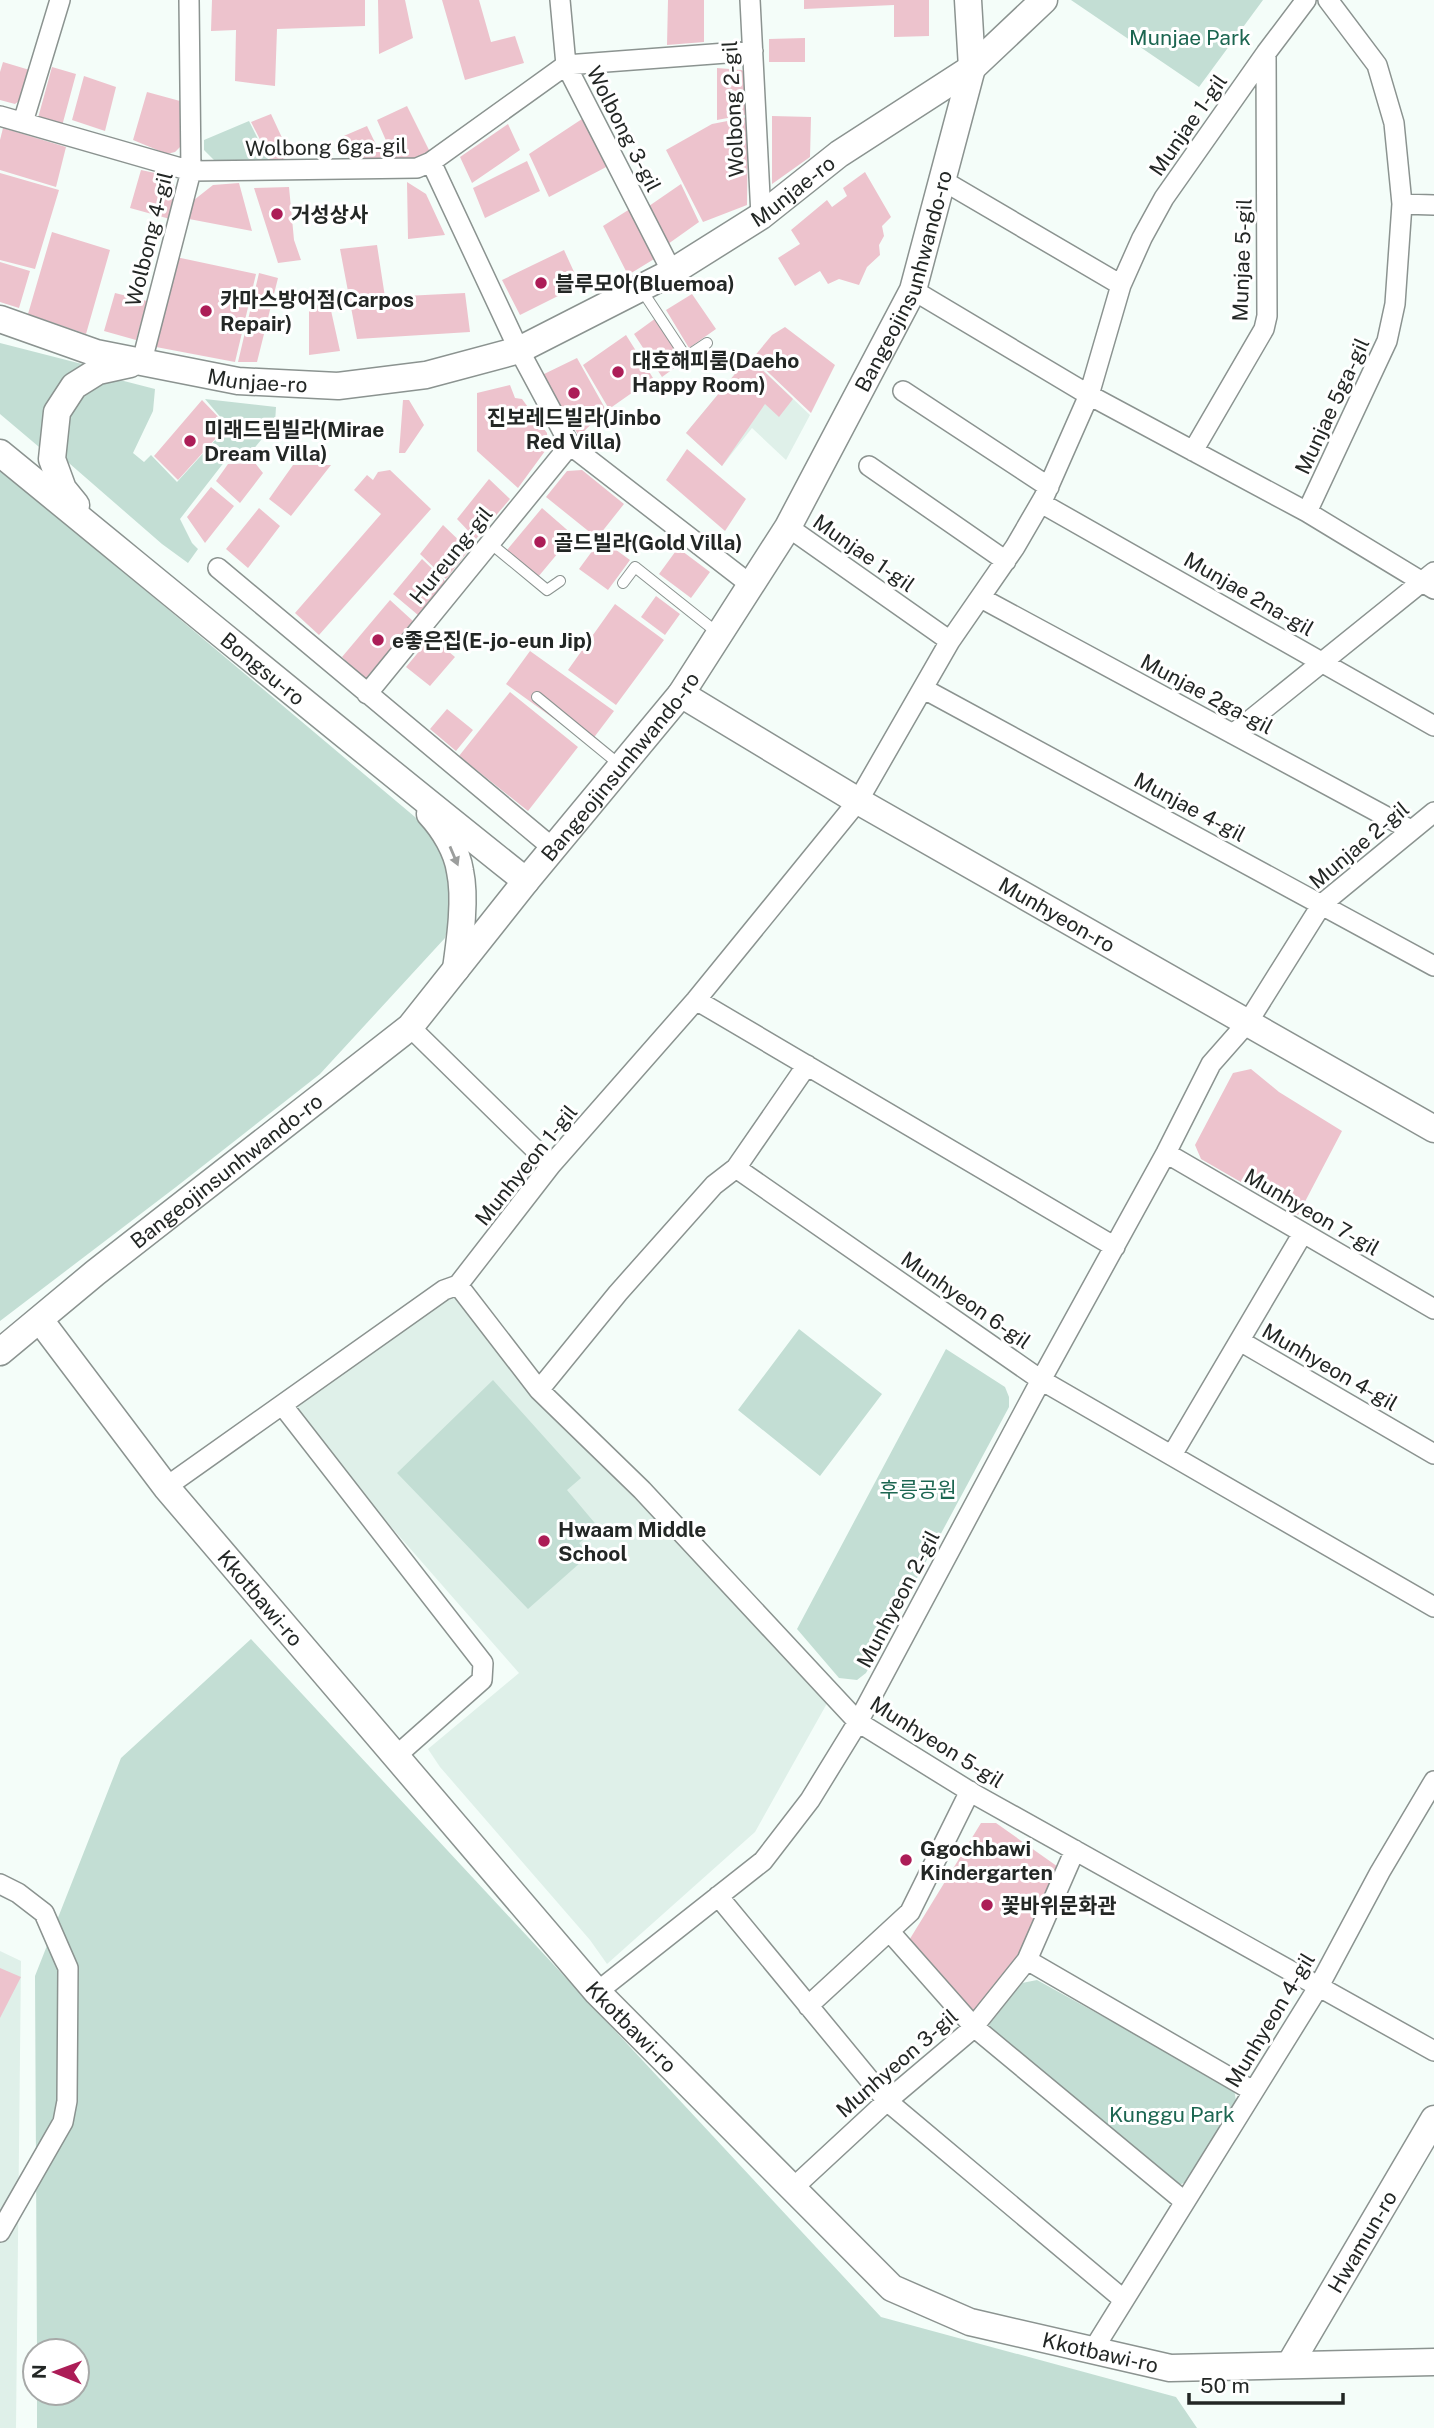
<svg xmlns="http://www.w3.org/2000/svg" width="1434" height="2428" font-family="'Public Sans','Noto Sans KR',sans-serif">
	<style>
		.built { fill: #dff0e9 }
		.green { fill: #c3ded4 }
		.building { fill: #edc3cd }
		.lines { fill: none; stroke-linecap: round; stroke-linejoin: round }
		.lane-casing { stroke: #8b9390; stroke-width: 12 }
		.street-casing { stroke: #8b9390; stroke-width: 22 }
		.secondary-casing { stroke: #8b9390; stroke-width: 29 }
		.lane { stroke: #fff; stroke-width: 10 }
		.street { stroke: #fff; stroke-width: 19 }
		.secondary { stroke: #fff; stroke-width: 26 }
		.oneway { fill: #9c9e9d }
		.poi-dot { fill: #ac1d57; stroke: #fff; stroke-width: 2.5 }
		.labels { text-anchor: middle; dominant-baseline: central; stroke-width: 6; stroke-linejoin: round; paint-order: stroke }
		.park-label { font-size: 21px; fill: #1c6651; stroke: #fff }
		.street-label { font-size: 21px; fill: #232725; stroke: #fff }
		.poi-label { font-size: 21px; font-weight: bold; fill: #232725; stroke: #fff; text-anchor: start }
	</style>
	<rect width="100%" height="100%" fill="#f4fdf9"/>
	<path class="built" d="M749,357L810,415L786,460L752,428L722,466L686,433Z
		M447,1286L830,1698L755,1832L607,1964L590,1940L440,1767L428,1749L519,1673L288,1409Z
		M0,1951L21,1961L16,2428H0Z"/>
	<path class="green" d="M1071,0H1263L1199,87Z
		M249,121L271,165L216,162L204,150V140Z
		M0,343L82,364L83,368L45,452L0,414Z
		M120,380L155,389L153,411L133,453L144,462L151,455L177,482L228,426L205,399L276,407L275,423L251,452L246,461H225L180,519L192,543L198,549L188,563L162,544L62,457L63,424L92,382Z
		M0,468L440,838L458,885L445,938L320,1074L176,1187L0,1321Z
		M799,1329L882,1394L820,1476L738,1410Z
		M946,1349L1005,1387L1009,1397V1407L866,1673L857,1680L839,1678L797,1629Z
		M493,1380L581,1478L567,1490L599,1528L579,1543L589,1555L528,1609L397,1473Z
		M251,1639L881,2317L1176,2397L1197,2428H37V2393H77V2351H37L35,1976L121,1758Z
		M1037,1980L1234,2089L1237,2107L1196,2178L1179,2185L993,2039L989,2025L1022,1983Z"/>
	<path class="building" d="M212,0H365V26L277,29L275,86L235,81L236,30L211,31Z
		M378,0H405L413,38L379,54Z
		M442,0H479L491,42L515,36L524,63L465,80Z
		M668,0H704V42L667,45Z
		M804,0H929V36L894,37V5L804,9Z
		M805,38V62H769V39Z
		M3,62L33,71L25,96L15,104L0,100V72Z
		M52,67L76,74L62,126L38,118Z
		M717,68L742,70L749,78V114L717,120Z
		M84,76L116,87L105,131L72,120Z
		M147,92L180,101L181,146L175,152L167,154L133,140Z
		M407,106L430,152L426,158L395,161L377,120Z
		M271,114L290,155L273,165L251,122Z
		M772,116L811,117L810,157L772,184Z
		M585,117L610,165L549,197L529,154Z
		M748,117L747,205L703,222L666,150L712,124Z
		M508,124L520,150L472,183L460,157Z
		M367,126L382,157L362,165L359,159L351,163L339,138Z
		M3,128L66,147L56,187L0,170V140Z
		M527,161L540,191L485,218L473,188Z
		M141,170L169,176L177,192L170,219L130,208Z
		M865,172L891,217L882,226L884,236L879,245L880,255L867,267L859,285L839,279L828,284L820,271L795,286L778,258L800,244L791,230L827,200L832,207L847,196L843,188Z
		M0,173L59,190L35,269L0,260Z
		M407,182L426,194L445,235L408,239Z
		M239,183L252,231L189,219L194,200L213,185Z
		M681,184L699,222L668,244L649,206Z
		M289,187L294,240L301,260L278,263L254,188Z
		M633,207L659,256L628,275L603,226Z
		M52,232L110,250L86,334L28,314Z
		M377,245L385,297L465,293L470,332L357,339L340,249Z
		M564,250L580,285L520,315L502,280Z
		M176,257L256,274L235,362L156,347Z
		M0,262L30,271L19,308L0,302Z
		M259,273L278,278L257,362H238Z
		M115,293L147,301L136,340L104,331Z
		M692,294L716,329L689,348L666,310Z
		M309,305L330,306L340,351L309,355Z
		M656,318L684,361L662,377L634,334Z
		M785,327L835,365L811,413L753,358L772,335Z
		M626,335L653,378L609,409L583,365Z
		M749,357L793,399L779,417L765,404L722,466L686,433Z
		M577,358L606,410L579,436L542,375Z
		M510,385L515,398L522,399L547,433L548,447L518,488L477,451V393Z
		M202,400L227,426L178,480L154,456Z
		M403,400H409L424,425L405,453H399Z
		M687,449L746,499L725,531L666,480Z
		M255,463L263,473L240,503L216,481L228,464Z
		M293,465H331L291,516L269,499Z
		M390,470L431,509L319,635L295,613L381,514L354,490L367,475L373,480L378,472Z
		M582,470L624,504L597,538L546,497L567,471Z
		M489,479L510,499L476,539L457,519Z
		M211,487L234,506L205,543L187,517Z
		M259,508L280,526L248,568L226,549Z
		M542,508L573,535L538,577L507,550Z
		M443,525L469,550L446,579L420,554Z
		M601,539L630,560L608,590L579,569Z
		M678,548L710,572L691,598L659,574Z
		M422,559L446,582L418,615L393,594Z
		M656,596L680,614L665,635L641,617Z
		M390,600L414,622L365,679L342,657Z
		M615,604L664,640L616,705L568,670Z
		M431,637L455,657L430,686L406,667Z
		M530,651L614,711L589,744L506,684Z
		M510,692L578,747L528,811L459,756Z
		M447,709L473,730L456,751L430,729Z
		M1251,1069L1279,1092L1342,1131L1298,1215L1201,1159L1195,1145L1233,1073Z
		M981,1823H996L1061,1869L1017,1957L974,2016L908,1942Z
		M0,1968L21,1977L0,2018Z"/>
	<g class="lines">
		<defs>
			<path id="lane" d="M641,289L686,357L707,343
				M490,543L547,590L560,581
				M623,583L635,567L719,634
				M537,697L620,765"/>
			<path id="street" d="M560,0L566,65L672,272
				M750,0L761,216
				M0,116L191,171L417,168L431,162L566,65L753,51
				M23,122L60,0
				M431,162L519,350L570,445L751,585
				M942,180L1121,285
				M1402,204L1434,205
				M913,290L1089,395L1307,512L1434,589
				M142,361L191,171L189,0
				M903,391L1049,487
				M1193,451L1264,329L1267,316L1266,53
				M869,466L1006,561
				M1041,503L1434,726
				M1307,512L1387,341L1395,304L1402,204L1394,123L1377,65L1328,0
				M788,527L950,641
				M218,568L554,849
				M981,598L1411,830
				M924,689L1434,966
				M367,694L570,445
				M1233,734L1434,572
				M696,1000L1115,1247
				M410,1027L551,1165
				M1166,1153L1434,1309
				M736,1168L807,1065
				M458,1285L539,1390L642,1490L858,1722L974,1794L1434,2051
				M1240,1341L1434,1454
				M539,1390L618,1293L714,1185L736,1168L1041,1380L1434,1607
				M283,1406L483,1663L482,1680L396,1756
				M1172,1455L1303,1233
				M166,1487L444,1290L458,1285L551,1165L696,1000L858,801L950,641L1015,547L1044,497L1089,395L1121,285L1142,238L1164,198L1266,53L1306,0
				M0,1884L18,1893L44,1913L68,1968L67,2101L63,2122L0,2232
				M718,1896L887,2101L1124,2300
				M890,1932L974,2027L1185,2202
				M1027,1960L1253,2091
				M597,1992L763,1861L810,1800L858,1722L1041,1380L1166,1153L1211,1064L1248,1022L1322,904L1434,812
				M808,2006L910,1912L970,1791
				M793,2188L887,2101L971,2030L1027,1960L1075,1850
				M1093,2350L1319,1986L1380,1872L1434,1781"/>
			<g id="secondary">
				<path id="s1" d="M0,319L96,353L238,381L338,386L426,375L519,350L672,272L761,216L839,154L972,68L1044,0"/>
				<path id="s2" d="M0,453C175,596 349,740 526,881"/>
				<path d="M76,505L63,489L52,459L57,412L74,386L98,371L130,364"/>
				<path id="s3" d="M681,694L858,801L1434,1129"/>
				<path d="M430,814C444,829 457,851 460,871C466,899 460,940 456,969"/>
				<path id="s4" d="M40,1320L166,1487L597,1992L892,2288L970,2322L1170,2368L1434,2362"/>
				<path id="s5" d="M0,1352L95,1273L410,1027L526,881L681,694L788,527L913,290L972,68L968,0"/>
				<path id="s6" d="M1290,2364L1434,2119"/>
			</g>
		</defs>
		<use href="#lane" class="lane-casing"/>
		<use href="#street" class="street-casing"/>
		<use href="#secondary" class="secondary-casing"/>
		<use href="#lane" class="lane"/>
		<use href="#street" class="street"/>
		<use href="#secondary" class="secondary"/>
	</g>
	<defs><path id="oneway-solid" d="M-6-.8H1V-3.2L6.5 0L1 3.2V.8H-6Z" transform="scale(1.75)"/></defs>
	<use class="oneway" href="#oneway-solid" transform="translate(454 856) rotate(67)"/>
	<g class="poi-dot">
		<circle cx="277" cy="214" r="7"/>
		<circle cx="541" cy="283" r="7"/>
		<circle cx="206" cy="311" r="7"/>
		<circle cx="618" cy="372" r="7"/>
		<circle cx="574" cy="393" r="7"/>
		<circle cx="190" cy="441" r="7"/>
		<circle cx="540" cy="542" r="7"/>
		<circle cx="378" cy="640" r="7"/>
		<circle cx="544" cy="1541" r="7"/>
		<circle cx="906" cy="1860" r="7"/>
		<circle cx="987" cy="1905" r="7"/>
	</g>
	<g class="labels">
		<g class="park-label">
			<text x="1190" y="37">Munjae Park</text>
			<text x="918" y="1489">후릉공원</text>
			<text x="1172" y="2114">Kunggu Park</text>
		</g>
		<g class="street-label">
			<text transform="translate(733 109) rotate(-93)">Wolbong 2-gil</text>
			<text transform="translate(1188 125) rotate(-55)">Munjae 1-gil</text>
			<text transform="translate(624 129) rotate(63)">Wolbong 3-gil</text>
			<text transform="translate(326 147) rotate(-1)">Wolbong 6ga-gil</text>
			<text stroke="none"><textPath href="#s1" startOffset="849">Munjae-ro</textPath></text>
			<text transform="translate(149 239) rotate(-76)">Wolbong 4-gil</text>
			<text transform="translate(1242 260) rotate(-88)">Munjae 5-gil</text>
			<text stroke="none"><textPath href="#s5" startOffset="1424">Bangeojinsunhwando-ro</textPath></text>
			<text stroke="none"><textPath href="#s1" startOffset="266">Munjae-ro</textPath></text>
			<text transform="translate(1332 406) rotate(-65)">Munjae 5ga-gil</text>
			<text transform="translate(864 553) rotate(35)">Munjae 1-gil</text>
			<text transform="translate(451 555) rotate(-51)">Hureung-gil</text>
			<text transform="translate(1249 594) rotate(30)">Munjae 2na-gil</text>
			<text stroke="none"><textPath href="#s2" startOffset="340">Bongsu-ro</textPath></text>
			<text transform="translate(1207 694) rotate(28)">Munjae 2ga-gil</text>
			<text stroke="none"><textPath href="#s5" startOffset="858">Bangeojinsunhwando-ro</textPath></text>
			<text transform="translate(1190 807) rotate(28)">Munjae 4-gil</text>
			<text transform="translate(1359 845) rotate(-40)">Munjae 2-gil</text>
			<text stroke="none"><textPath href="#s3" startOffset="436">Munhyeon-ro</textPath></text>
			<text transform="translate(526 1165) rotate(-51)">Munhyeon 1-gil</text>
			<text stroke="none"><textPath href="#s5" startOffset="290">Bangeojinsunhwando-ro</textPath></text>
			<text transform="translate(1312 1212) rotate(30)">Munhyeon 7-gil</text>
			<text transform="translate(966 1300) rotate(35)">Munhyeon 6-gil</text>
			<text transform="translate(1330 1367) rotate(30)">Munhyeon 4-gil</text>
			<text stroke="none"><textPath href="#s4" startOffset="355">Kkotbawi-ro</textPath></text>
			<text transform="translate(898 1599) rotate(-62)">Munhyeon 2-gil</text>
			<text transform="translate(937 1742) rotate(32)">Munhyeon 5-gil</text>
			<text transform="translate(1270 2020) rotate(-59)">Munhyeon 4-gil</text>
			<text stroke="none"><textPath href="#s4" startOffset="922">Kkotbawi-ro</textPath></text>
			<text transform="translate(897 2063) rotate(-41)">Munhyeon 3-gil</text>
			<text stroke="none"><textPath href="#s6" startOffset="142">Hwamun-ro</textPath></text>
			<text stroke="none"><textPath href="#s4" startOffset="1510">Kkotbawi-ro</textPath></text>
		</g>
		<g class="poi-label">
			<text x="291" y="214">거성상사</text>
			<text x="555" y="283">블루모아(Bluemoa)</text>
			<text x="220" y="299">카마스방어점(Carpos<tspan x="220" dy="24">Repair)</tspan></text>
			<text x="632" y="360">대호해피룸(Daeho<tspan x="632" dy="24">Happy Room)</tspan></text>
			<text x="574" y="417" text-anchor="middle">진보레드빌라(Jinbo<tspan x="574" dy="24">Red Villa)</tspan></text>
			<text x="204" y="429">미래드림빌라(Mirae<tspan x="204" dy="24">Dream Villa)</tspan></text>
			<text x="554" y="542">골드빌라(Gold Villa)</text>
			<text x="392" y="640">e좋은집(E-jo-eun Jip)</text>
			<text x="558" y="1529">Hwaam Middle<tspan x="558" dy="24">School</tspan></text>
			<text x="920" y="1848">Ggochbawi<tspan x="920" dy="24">Kindergarten</tspan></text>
			<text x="1001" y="1905">꽃바위문화관</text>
		</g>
	</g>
	<g transform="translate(56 2372) rotate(271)"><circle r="33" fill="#ffffff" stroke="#a7a9a8" stroke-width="2"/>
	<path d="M0-5L12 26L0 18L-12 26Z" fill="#ac1d57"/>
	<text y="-10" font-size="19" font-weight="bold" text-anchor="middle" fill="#232725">N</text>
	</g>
	<path d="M1189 2393v10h154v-10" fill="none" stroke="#232725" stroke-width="3.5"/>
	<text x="1200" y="2393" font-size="21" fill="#232725" stroke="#ffffff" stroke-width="5" paint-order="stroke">50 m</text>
</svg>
